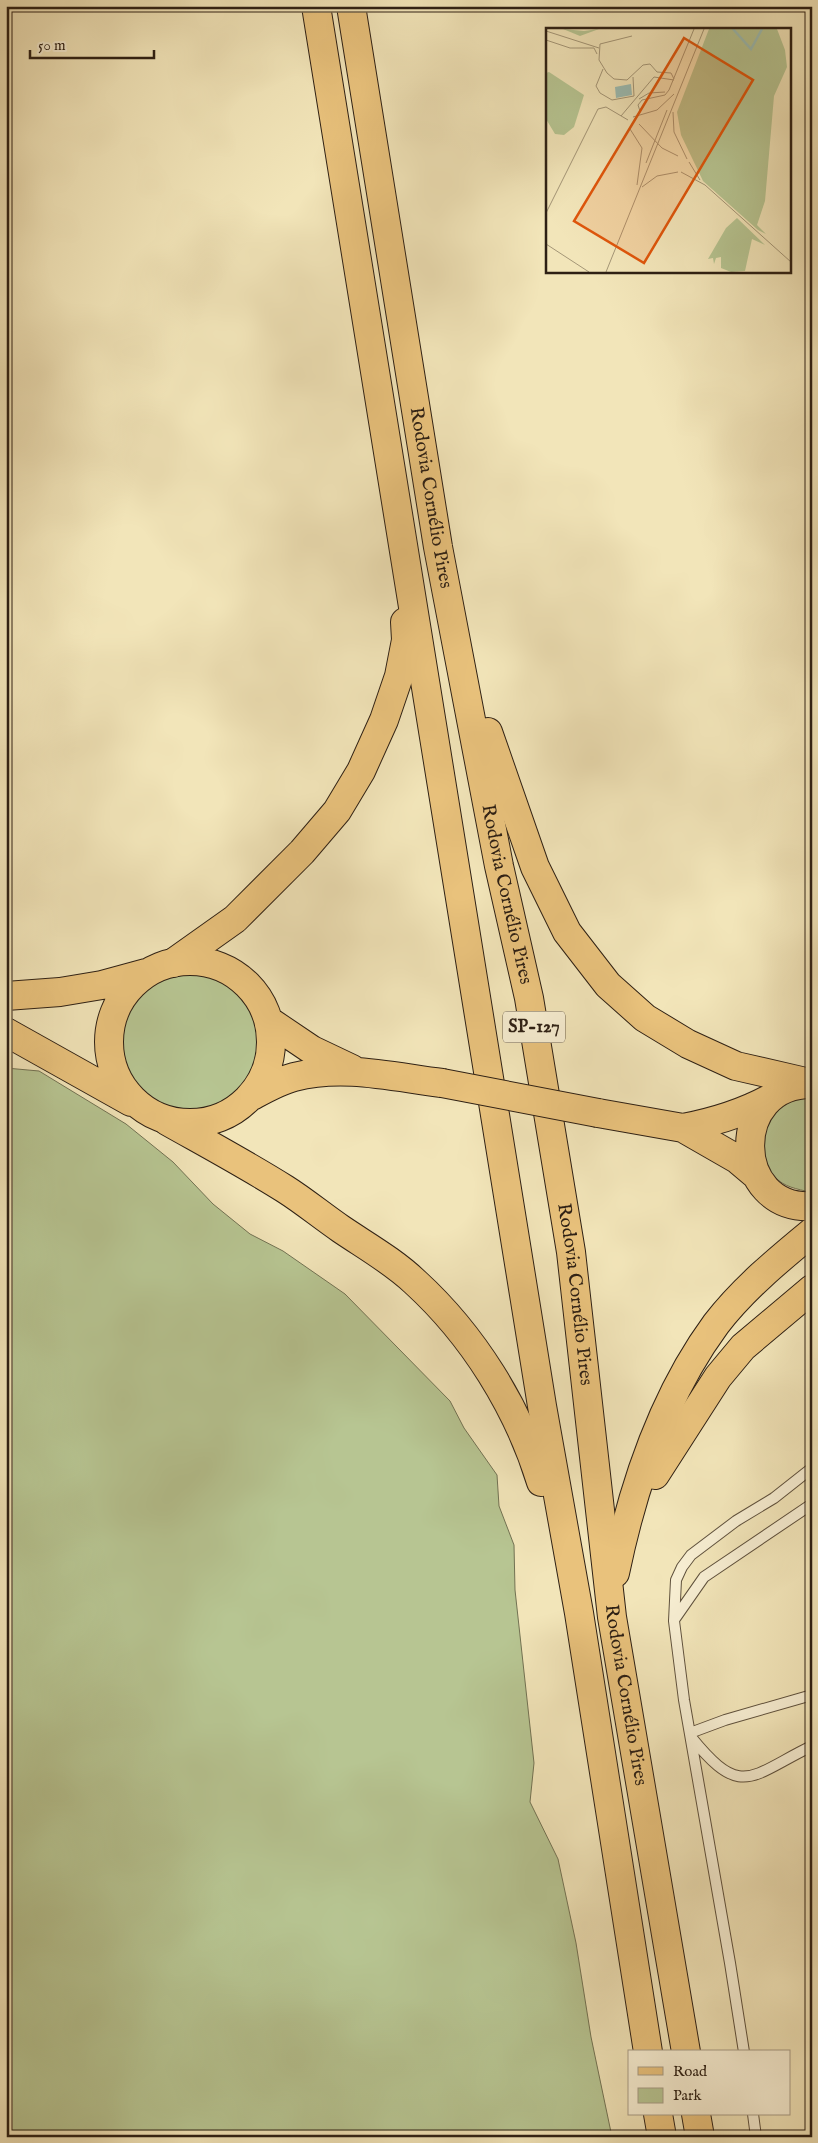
<svg xmlns="http://www.w3.org/2000/svg" width="818" height="2143" font-family="'IM FELL English',serif">
	<style>
		.green { fill: #b7c592; stroke: #727253 }
		.lines { fill: none; stroke-linecap: round; stroke-linejoin: round }
		.lane-casing { stroke: #5f513d; stroke-width: 12 }
		.primary-casing { stroke: #2e2014; stroke-width: 30 }
		.highway-casing { stroke: #2e2014; stroke-width: 30 }
		.lane { stroke: #f7eed2; stroke-width: 10 }
		.primary { stroke: #e9c27c; stroke-width: 28 }
		.highway { stroke: #e9c27c; stroke-width: 28 }
		.primary-bridge-casing { stroke: #2e2014; stroke-width: 30; stroke-linecap: butt }
		.primary-bridge { stroke: #e9c27c; stroke-width: 28 }
		.labels { text-anchor: middle; dominant-baseline: central; stroke-width: 5; stroke-linejoin: round; paint-order: stroke }
		.shield { fill: #f7eed2; stroke: #6a5e4d; stroke-width: 1 }
		.shield-label { font-size: 18px; font-weight: bold; fill: #2e2014 }
		.street-label { font-size: 19px; fill: #2e2014; stroke: #f7eed2 }
		.inset-river { fill: none; stroke: #9cbeb5; stroke-width: 2.5 }
		.inset-road { fill: none; stroke: #a49677; stroke-width: 1 }
		.view { fill: #df560c; fill-opacity: 0.15; stroke: #df560c; stroke-width: 2.5 }
		.inset-edge { fill: none; stroke: #2e2014; stroke-width: 2.5 }
	</style>
	<rect width="100%" height="100%" fill="#f2e5b9"/>
	<filter id="stains"><feTurbulence type="fractalNoise" baseFrequency=".004" numOctaves="4"/><feColorMatrix values="0 0 0 0 .2 0 0 0 0 .09 0 0 0 0 .02 0 0 0 .5 -.17"/></filter>
	<radialGradient id="worn" r=".72"><stop offset=".6" stop-color="#630" stop-opacity="0"/><stop offset="1" stop-color="#630" stop-opacity=".3"/></radialGradient>
	<path class="green" d="M121 1043a69 69 0 1 1 138 0a69 69 0 1 1-138 0Z
		M6,1068L39,1071L126,1124L173,1162L213,1204L250,1234L283,1251L345,1294L450,1401L464,1428L497,1475L499,1506L514,1545L515,1590L534,1763L530,1802L558,1859L576,1943L591,2037L612,2137H6Z
		M812,1095V1191L810,1192C797,1189 784,1187 775,1177C752,1153 761,1115 789,1100C796,1096 805,1096 812,1095Z"/>
	<g class="lines">
		<defs>
			<path id="lane" d="M674,1620L704,1577L812,1504
				M690,1733L725,1720L812,1695
				M691,1737C742,1800 750,1776 812,1746
				M744,2052L730,1963L684,1700L674,1621L676,1580L682,1567L691,1555L736,1521L774,1498L812,1468
				M753,2114L756,2137"/>
			<path id="primary" d="M109 1042a81 81 0 1 1 162 0a81 81 0 1 1-162 0Z
				M6,996L60,992L102,985L146,973
				M269,1021L312,1050L352,1069
				M6,1032L131,1102
				M812,1084C728,1083 731,1211 812,1206
				M252,1096C265,1089 279,1081 294,1077C343,1064 393,1077 442,1083
				M598,1113L683,1128L737,1159L756,1175
				M683,1128C714,1122 741,1114 769,1099"/>
			<g id="highway">
				<path d="M316,6L542,1406L579,1613L648,2052"/>
				<path id="s1" d="M351,6L438,547L499,866L529,998L571,1252L612,1617L686,2052"/>
				<path d="M488,732L535,867L567,932L608,985L645,1018L688,1044L736,1066L810,1083"/>
				<path d="M173,963L235,919L302,852L337,811L361,771L384,720L399,676L406,640L405,622"/>
				<path d="M167,1121C206,1143 247,1165 285,1189C304,1201 322,1216 341,1229C366,1246 393,1261 415,1282C473,1335 518,1407 541,1482"/>
				<path d="M655,1475L718,1377L743,1347L812,1289"/>
				<path d="M615,1573C633,1486 663,1396 716,1324C743,1289 778,1260 812,1232"/>
				<path d="M658,2114L662,2137"/>
				<path d="M696,2114L700,2137"/>
			</g>
		</defs>
		<use href="#lane" class="lane-casing"/>
		<use href="#primary" class="primary-casing"/>
		<use href="#highway" class="highway-casing"/>
		<use href="#lane" class="lane"/>
		<use href="#primary" class="primary"/>
		<use href="#highway" class="highway"/>
		<defs>
			<path id="primary-bridge" d="M442,1083L598,1113"/>
		</defs>
		<use href="#primary-bridge" class="primary-bridge-casing"/>
		<use href="#primary-bridge" class="primary-bridge"/>
	</g>
	<g class="labels">
		<rect class="shield" x="503" y="1011.5" width="62" height="31" rx="4"/>
		<g class="shield-label">
			<text x="534" y="1027">SP-127</text>
		</g>
		<g class="street-label">
			<text stroke="none"><textPath href="#s1" startOffset="498">Rodovia Cornélio Pires</textPath></text>
			<text stroke="none"><textPath href="#s1" startOffset="902">Rodovia Cornélio Pires</textPath></text>
			<text stroke="none"><textPath href="#s1" startOffset="1308">Rodovia Cornélio Pires</textPath></text>
			<text stroke="none"><textPath href="#s1" startOffset="1712">Rodovia Cornélio Pires</textPath></text>
		</g>
	</g>
	<g transform="translate(546 28)">
		<rect width="245" height="245" fill="#f2e5b9"/>
		<path d="M17,1L38,3L53,1L34,8ZM163,1H231L239,22L241,39L228,68L219,173L211,197L220,206L212,202L157,153L135,107L131,84ZM3,44L38,67L28,99L18,107L9,106L0,91V45ZM191,190L219,217L206,211L199,243L185,244L175,240V229L170,230L168,236L167,230L162,231L180,200Z" fill="#b7c592"/>
		<path d="M85,56L86,67L70,70L69,59Z" fill="#9cbeb5"/>
		<path class="inset-river" d="M187,1L205,21L216,1"/>
		<path class="inset-road" d="M0,3L53,20M86,8L54,16L53,32L61,45L68,51L81,52L97,37L104,36L111,44L125,45L128,51M0,12L24,20H48L51,26M57,41L50,58L54,65L66,72L88,68L87,49M93,71L103,65L119,64M94,83L92,77L96,72L119,67L123,62L148,1M127,84L128,104L141,131M75,88L108,49L128,52M87,89L111,82L128,66M93,96L116,120L132,128M84,101L96,120L91,157M143,134L154,152M100,135L121,82M135,144L159,157L245,234M96,159L111,148L132,144M0,185L52,81L60,79L82,92M0,216L43,244M60,244L158,1"/>
		<path class="view" d="M138,10L207,52L98,235L28,193Z"/>
		<rect width="245" height="245" class="inset-edge"/>
	</g>
	<rect width="818" height="2143" fill="none" stroke="#f2e5b9" stroke-width="25"/>
	<rect x="8" y="8" width="803" height="2128" fill="none" stroke="#2e2014" stroke-width="2.5"/>
	<rect x="12" y="12" width="793" height="2118" fill="none" stroke="#2e2014"/>
	<rect x="628" y="2050" width="162" height="65" fill="#f7eed2" stroke="#a79c86"/>
	<rect x="638" y="2067" width="25" height="8" fill="#e9c27c" stroke="#a79c86"/>
	<text x="673" y="2076" font-size="15" fill="#2e2014">Road</text>
	<rect x="638" y="2088" width="25" height="15" fill="#b7c592" stroke="#a79c86"/>
	<text x="673" y="2100" font-size="15" fill="#2e2014">Park</text>
	<path d="M30 50v8h124v-8" fill="none" stroke="#2e2014" stroke-width="2.5"/>
	<text x="38" y="50" font-size="15" fill="#2e2014" stroke="#f7eed2" stroke-width="4" paint-order="stroke">50 m</text>
	<rect width="100%" height="100%" filter="url(#stains)"/>
	<rect width="100%" height="100%" fill="url(#worn)"/>
</svg>
